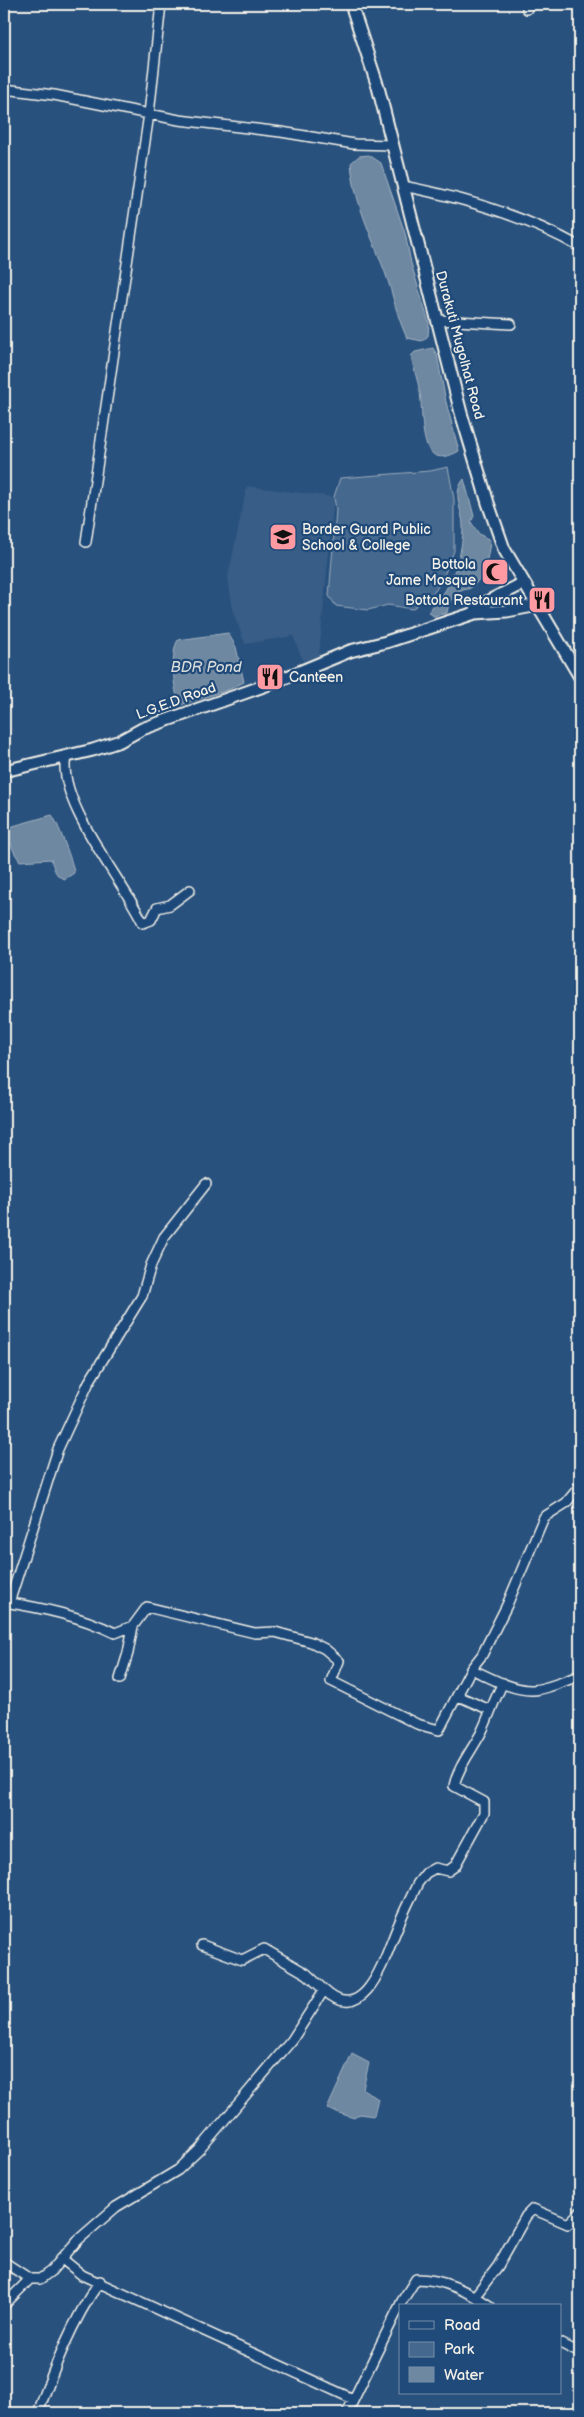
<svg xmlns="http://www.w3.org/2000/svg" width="584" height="2417" font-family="'Balsamiq Sans',sans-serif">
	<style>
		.built { fill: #375d86 }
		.green { fill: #45688e; stroke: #9cacbb }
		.water { fill: #6e88a2; stroke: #a4b2be }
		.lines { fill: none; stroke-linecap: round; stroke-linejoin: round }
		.minor-casing { stroke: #f4f1e8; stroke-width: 12 }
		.major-casing { stroke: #f4f1e8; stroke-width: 15 }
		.minor { stroke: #1f4a7a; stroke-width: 9 }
		.major { stroke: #1f4a7a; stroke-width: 11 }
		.labels { text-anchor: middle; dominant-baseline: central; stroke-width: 4.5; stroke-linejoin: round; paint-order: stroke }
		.street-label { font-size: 14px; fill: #f4f1e8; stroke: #1f4a7a }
		.poi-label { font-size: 14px; fill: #f4f1e8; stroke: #1f4a7a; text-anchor: start }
		.water-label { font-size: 15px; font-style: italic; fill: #d9dcda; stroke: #1f4a7a }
	</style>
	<rect width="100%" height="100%" fill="#28517e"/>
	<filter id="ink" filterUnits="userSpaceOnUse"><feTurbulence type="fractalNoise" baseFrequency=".02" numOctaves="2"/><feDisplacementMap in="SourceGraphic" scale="10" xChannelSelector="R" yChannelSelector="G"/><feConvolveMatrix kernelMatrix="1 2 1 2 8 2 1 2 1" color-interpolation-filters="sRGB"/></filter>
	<g filter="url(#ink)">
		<path class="built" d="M247,486L334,497L319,656L303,661L293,636L245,644L233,612L228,577Z"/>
		<path class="green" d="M448,467L454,499V551L442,580L435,591L412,609L388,605L368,610L336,606L329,596L336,510L334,497L340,478L430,471Z"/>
		<path class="water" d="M369,155L381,163L405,233L411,263L429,323L428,336L422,341L407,338C399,321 395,305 390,287C377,246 354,206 351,163L359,156Z
			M433,348L437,355L446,402L459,451C417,475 424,418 420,393C418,380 413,368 411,356L415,352Z
			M464,479L474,516L471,522L479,534L490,540C489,555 484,578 472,587C468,590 464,589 461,591C452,594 448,605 447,613L433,616L429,612C433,604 441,598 445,591C456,573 463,548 463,527C463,510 451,495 464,479Z
			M228,633L236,647L244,682L228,690L180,705C173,691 170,652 178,640Z
			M52,815C56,818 75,868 74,873L65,879C55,877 54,868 51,859L20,861C13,852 5,836 13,826Z
			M352,2054L369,2063L363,2089L378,2099L374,2116L360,2114L354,2118L327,2109Z"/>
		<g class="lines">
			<defs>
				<path id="minor" d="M527,9L528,4
					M4,89L54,95L179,120L281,132L354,144L392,145
					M403,186C464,198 526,216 580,247
					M438,320L511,324
					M86,542L149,114L161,4
					M66,756C56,802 123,880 143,923L151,920L157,908L170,905L190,890
					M4,1602C43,1608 80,1616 115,1633L133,1626L147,1607L255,1633L275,1632L311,1642L325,1649L339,1661L331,1681L417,1724L439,1730L471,1669L482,1655L507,1605L544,1517L566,1503L580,1486
					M9,1603L58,1449L89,1382L142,1296L151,1265L164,1237L206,1184
					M471,1669C489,1677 511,1690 531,1690C541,1691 571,1679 580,1675
					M120,1679L128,1653L133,1626
					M458,1696L490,1710
					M202,1945L242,1960L264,1949L307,1974L324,1990
					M61,2258L82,2275L353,2399
					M4,2262L30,2279H40L51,2271L78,2240L116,2207L178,2170L200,2149L292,2040L324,1990C366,2030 386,1953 398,1926C404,1911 411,1897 418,1883L426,1873L435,1868L448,1871L455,1866L484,1813V1802L454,1786C458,1767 472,1750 481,1733C489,1717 494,1699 503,1683
					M475,2296L498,2266L526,2216L533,2209L568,2224L580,2212
					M4,2305L30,2279
					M560,2343L580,2353
					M38,2413C54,2367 72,2321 100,2281
					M347,2413L402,2301L416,2279C444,2279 467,2291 490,2306"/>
				<path id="major" d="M351,4L378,87L461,413L488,503L504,549L580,677
					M475,613L477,607L524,583
					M4,771L93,750L120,741L142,729L275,682L350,651L386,642L475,613L507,611L538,605"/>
			</defs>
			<use href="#minor" class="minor-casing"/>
			<use href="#major" class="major-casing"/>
			<use href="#minor" class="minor"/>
			<use href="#major" class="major"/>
		</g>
	</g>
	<defs>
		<symbol id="school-square" viewBox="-11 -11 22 22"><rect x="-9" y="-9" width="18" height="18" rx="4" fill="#ff9aa2" stroke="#1f4a7a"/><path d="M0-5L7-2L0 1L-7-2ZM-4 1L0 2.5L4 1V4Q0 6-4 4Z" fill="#111"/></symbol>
		<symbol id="mosque-square" viewBox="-11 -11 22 22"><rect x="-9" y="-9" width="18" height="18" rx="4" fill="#ff9aa2" stroke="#1f4a7a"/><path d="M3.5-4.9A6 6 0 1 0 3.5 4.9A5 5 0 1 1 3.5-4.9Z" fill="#111"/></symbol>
		<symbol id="restaurant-square" viewBox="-11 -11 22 22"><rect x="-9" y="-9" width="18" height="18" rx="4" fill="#ff9aa2" stroke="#1f4a7a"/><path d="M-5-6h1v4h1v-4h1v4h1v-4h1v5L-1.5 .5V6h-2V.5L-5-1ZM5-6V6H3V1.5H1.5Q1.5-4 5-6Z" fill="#111"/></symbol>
	</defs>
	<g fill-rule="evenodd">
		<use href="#school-square" x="267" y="521" width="32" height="32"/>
		<use href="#mosque-square" x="479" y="556" width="32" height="32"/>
		<use href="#restaurant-square" x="526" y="584" width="32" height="32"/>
		<use href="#restaurant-square" x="254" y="661" width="32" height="32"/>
	</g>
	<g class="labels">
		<g class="street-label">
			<text transform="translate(460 345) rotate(75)">Durakuti Mugolhat Road</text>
			<text transform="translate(176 701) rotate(-20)">L.G.E.D Road</text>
		</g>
		<g class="poi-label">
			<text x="302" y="529">Border Guard Public<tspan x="302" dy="16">School &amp; College</tspan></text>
			<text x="476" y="564" text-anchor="end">Bottola<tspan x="476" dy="16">Jame Mosque</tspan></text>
			<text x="523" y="600" text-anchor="end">Bottola Restaurant</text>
			<text x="289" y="677">Canteen</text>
		</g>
		<g class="water-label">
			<text x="206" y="667">BDR Pond</text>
		</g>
	</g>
	<rect width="584" height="2417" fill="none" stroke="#1f4a7a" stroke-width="20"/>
	<rect x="10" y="10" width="564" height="2397" fill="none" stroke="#f4f1e8" stroke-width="2" filter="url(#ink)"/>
	<rect x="399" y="2304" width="162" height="90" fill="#1f4a7a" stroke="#748da6"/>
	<rect x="409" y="2321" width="25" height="8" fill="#1f4a7a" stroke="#748da6"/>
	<text x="444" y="2330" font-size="15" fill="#f4f1e8">Road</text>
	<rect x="409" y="2342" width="25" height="15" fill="#45688e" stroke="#748da6"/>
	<text x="444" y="2354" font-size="15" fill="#f4f1e8">Park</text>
	<rect x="409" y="2367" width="25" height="15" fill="#6e88a2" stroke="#748da6"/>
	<text x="444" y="2380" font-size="15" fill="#f4f1e8">Water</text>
</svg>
